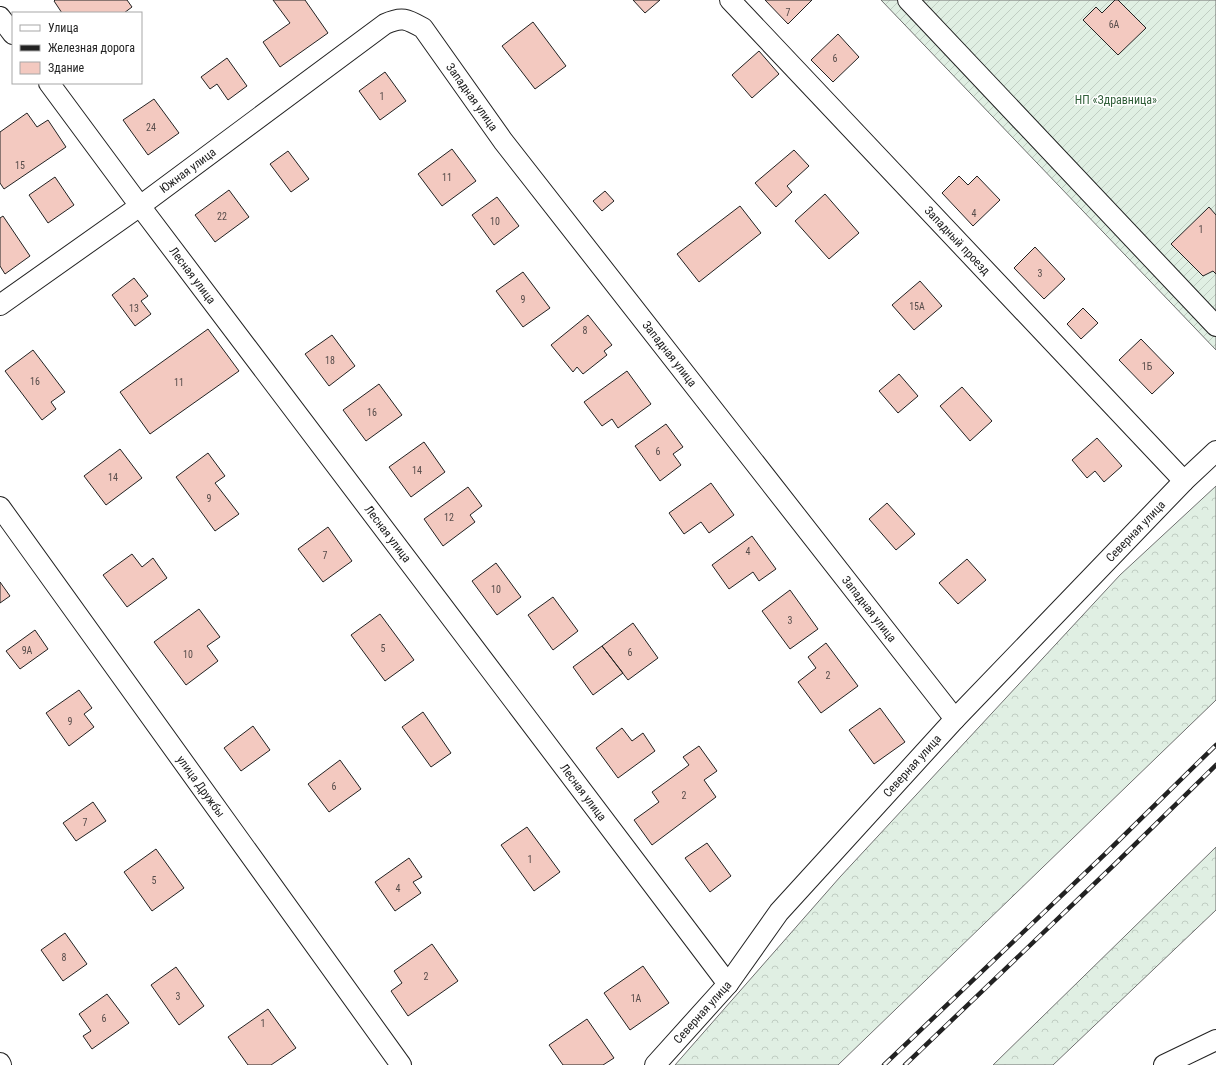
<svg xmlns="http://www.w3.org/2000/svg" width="1216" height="1065" font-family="'Roboto Condensed',sans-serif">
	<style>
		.forest { fill: url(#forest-crowns); stroke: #6f6f6f }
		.garden { fill: url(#garden-furrows); stroke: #6f6f6f }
		.building { fill: #f3c9c0; stroke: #222 }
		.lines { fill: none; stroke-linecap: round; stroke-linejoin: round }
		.minor-casing { stroke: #222; stroke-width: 22 }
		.minor { stroke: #fff; stroke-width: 20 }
		.rail-casing { stroke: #222; stroke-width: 4.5 }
		.rail { stroke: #fff; stroke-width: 3; stroke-dasharray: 9; stroke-linecap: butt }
		.labels { text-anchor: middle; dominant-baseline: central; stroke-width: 3; stroke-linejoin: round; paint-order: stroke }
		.number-label { font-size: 10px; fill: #564c4a }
		.street-label { font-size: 12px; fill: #222; stroke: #fff }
		.park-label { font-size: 12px; fill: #2f5e38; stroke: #fff }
	</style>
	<defs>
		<pattern id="forest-crowns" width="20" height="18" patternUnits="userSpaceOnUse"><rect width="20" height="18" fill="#e0efe3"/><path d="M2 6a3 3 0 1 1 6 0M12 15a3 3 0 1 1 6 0" fill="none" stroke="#c0cdc2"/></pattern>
		<pattern id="garden-furrows" width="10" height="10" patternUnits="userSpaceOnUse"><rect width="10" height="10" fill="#e0efe3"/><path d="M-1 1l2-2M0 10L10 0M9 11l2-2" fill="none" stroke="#c0cdc2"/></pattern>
	</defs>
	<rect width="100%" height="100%" fill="#fff"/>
	<path class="forest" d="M1216,486V700L838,1065H675L840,877L1120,575Z
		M1216,847V910L1053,1065H993Z"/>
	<path class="garden" d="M881,0H1216V350Z"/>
	<path class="building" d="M55,0H127L132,7L124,13H62L54,1Z
		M273,0H305L328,33L280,67L263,42L290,23Z
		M633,0H660L645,13Z
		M765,0H812L788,24Z
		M1115,0H1118L1146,28L1118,55L1083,20L1096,7L1102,13Z
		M533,22L566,66L535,89L502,46Z
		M838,34L859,57L833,82L811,60Z
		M759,51L779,74L752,98L732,75Z
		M227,58L247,86L228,100L217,84L210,89L201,77Z
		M385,72L406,101L380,120L359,91Z
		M154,99L179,133L148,155L123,120Z
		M27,113L37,127L48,120L66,147L4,189L0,183V132Z
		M452,149L476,181L442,206L418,174Z
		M794,150L809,166L787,186L792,192L776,207L755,183Z
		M288,151L309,179L291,192L270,164Z
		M959,176L968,185L977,176L1000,200L973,226L942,193Z
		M55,177L74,205L48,223L29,195Z
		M229,190L249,217L215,242L195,215Z
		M605,191L614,201L602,211L593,201Z
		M825,194L859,233L829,259L795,221Z
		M497,197L519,226L494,245L472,215Z
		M740,206L761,233L699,282L677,254Z
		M1209,207L1216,215V274L1213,271L1203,276L1171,244Z
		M3,216L30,256L5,274L0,266V218Z
		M1035,247L1065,279L1044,299L1014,268Z
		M523,272L550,308L523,327L496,291Z
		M134,278L148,296L141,301L151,314L135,326L112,295Z
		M920,281L942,306L914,330L892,305Z
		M1083,308L1098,323L1081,339L1067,324Z
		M588,315L612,345L604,351L607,355L583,374L577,367L573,372L551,345Z
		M208,329L239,371L150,434L120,392Z
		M332,335L355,366L329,386L305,354Z
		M1141,339L1174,373L1152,394L1119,360Z
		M33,350L65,392L51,402L56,409L42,420L5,371Z
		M627,371L651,404L618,428L612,419L602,426L584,402Z
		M899,374L918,396L898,413L879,391Z
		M379,384L402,415L366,441L343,410Z
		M962,387L992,421L970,441L940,406Z
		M666,424L683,447L673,454L681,465L660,481L635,446Z
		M1097,438L1122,466L1104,482L1095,471L1087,478L1072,460Z
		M424,442L445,472L411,497L389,467Z
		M120,449L142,478L106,505L84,476Z
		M208,453L225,476L215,483L239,514L215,531L176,477Z
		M711,483L734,515L709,533L701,522L684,534L669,513Z
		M468,487L482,506L470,515L475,522L443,546L424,519Z
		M887,503L915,534L896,550L869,519Z
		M328,527L352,561L323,582L298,549Z
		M752,536L776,569L759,581L753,572L729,589L712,565Z
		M132,554L142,567L153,558L167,578L127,607L103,575Z
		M967,559L986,580L958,604L939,583Z
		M496,563L521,597L497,615L472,581Z
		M0,582L10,596L0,603Z
		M790,590L818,629L790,649L762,611Z
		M553,597L578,631L553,650L528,615Z
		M199,609L220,637L207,646L218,661L186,685L154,642Z
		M380,614L414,660L385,681L351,635Z
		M633,623L658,658L628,680L602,646Z
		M35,630L48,649L20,669L6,651Z
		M826,643L858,686L821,713L798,682L816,668L808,657Z
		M602,646L623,673L593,695L573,667Z
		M79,690L92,708L84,714L94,727L69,746L46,713Z
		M880,708L905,742L874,764L849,730Z
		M423,712L451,753L431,767L402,727Z
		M253,726L270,750L241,771L224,748Z
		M622,728L632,741L643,733L655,751L618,778L596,748Z
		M699,746L717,771L704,780L716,797L652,845L634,820L659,802L652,792L689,765L683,757Z
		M340,760L361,789L329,812L308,784Z
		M93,802L106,821L76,841L63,823Z
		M527,827L560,872L534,891L501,845Z
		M707,843L731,876L710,892L685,858Z
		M156,849L184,888L152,911L124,872Z
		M409,858L422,877L413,882L421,893L395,911L375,882Z
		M65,933L87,964L63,981L41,950Z
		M432,944L458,981L408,1016L391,991L402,983L394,971Z
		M643,966L669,1003L630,1030L604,993Z
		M176,967L204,1006L179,1025L151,985Z
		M107,994L129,1023L92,1049L83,1036L91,1031L79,1014Z
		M268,1009L296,1048L271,1065H248L228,1037Z
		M587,1019L614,1058L603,1065H563L549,1045Z"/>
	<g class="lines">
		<defs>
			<g id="minor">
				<path id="s1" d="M730,0L1184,481"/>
				<path d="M908,0L1216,326"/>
				<path d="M0,17L13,34"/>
				<path id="s2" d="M49,83L140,206L728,984"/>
				<path id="s3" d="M0,305L140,206L385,24C402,16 407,19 423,28L503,141L955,719"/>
				<path id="s4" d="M0,507L401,1065"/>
				<path d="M0,1063L1,1065"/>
				<path id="s5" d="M655,1065L728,984L779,912L955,719L1184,481L1216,451"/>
				<path d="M1164,1065L1216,1040"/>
			</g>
		</defs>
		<use href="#minor" class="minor-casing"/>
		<use href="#minor" class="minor"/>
		<defs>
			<path id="rail" d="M884,1065L1104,855L1216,745
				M905,1065L1115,864L1216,765"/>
		</defs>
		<use href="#rail" class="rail-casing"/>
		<use href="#rail" class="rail"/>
	</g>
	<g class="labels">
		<g class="number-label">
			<text x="788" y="12">7</text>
			<text x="1114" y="24">6А</text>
			<text x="835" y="58">6</text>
			<text x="382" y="96">1</text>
			<text x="151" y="127">24</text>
			<text x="20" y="165">15</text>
			<text x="447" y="177">11</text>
			<text x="974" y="213">4</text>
			<text x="222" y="216">22</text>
			<text x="495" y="221">10</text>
			<text x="1201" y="229">1</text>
			<text x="1040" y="273">3</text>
			<text x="523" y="299">9</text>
			<text x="917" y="306">15А</text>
			<text x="134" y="308">13</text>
			<text x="585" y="330">8</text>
			<text x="330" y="360">18</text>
			<text x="1147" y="366">1Б</text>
			<text x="35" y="381">16</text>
			<text x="179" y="382">11</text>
			<text x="372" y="412">16</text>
			<text x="658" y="451">6</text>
			<text x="417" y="470">14</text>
			<text x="113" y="477">14</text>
			<text x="209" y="498">9</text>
			<text x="449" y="517">12</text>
			<text x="748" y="551">4</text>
			<text x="325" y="555">7</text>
			<text x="496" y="589">10</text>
			<text x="790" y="620">3</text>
			<text x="383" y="648">5</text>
			<text x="27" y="650">9А</text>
			<text x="630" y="652">6</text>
			<text x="188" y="654">10</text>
			<text x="828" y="675">2</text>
			<text x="70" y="721">9</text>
			<text x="334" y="786">6</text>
			<text x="684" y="795">2</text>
			<text x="85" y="822">7</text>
			<text x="530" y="859">1</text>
			<text x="154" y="880">5</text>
			<text x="398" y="888">4</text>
			<text x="64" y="957">8</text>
			<text x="426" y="976">2</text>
			<text x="178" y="996">3</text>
			<text x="636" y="998">1А</text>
			<text x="104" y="1018">6</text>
			<text x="263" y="1023">1</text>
		</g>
		<g class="street-label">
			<text stroke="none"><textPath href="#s3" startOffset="602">Западная улица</textPath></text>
			<text stroke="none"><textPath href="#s3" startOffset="231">Южная улица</textPath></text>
			<text stroke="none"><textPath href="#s1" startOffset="331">Западный проезд</textPath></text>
			<text stroke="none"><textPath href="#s2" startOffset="240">Лесная улица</textPath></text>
			<text stroke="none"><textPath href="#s3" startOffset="926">Западная улица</textPath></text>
			<text stroke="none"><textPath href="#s5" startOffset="719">Северная улица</textPath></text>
			<text stroke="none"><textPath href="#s2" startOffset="564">Лесная улица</textPath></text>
			<text stroke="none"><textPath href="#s3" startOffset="1250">Западная улица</textPath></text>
			<text stroke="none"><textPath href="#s5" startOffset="395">Северная улица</textPath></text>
			<text stroke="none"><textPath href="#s4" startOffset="344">улица Дружбы</textPath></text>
			<text stroke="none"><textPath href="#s2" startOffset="888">Лесная улица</textPath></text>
			<text stroke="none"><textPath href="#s5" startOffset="71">Северная улица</textPath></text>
		</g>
		<g class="park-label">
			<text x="1116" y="100">НП «Здравница»</text>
		</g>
	</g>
	<rect x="12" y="12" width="130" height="72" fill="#ffffff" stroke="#a7a7a7"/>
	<rect x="20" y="25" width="20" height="6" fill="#ffffff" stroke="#a7a7a7"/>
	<text x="48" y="32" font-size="12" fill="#222222">Улица</text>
	<rect x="20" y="45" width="20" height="6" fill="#222222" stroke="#a7a7a7"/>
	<text x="48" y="52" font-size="12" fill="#222222">Железная дорога</text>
	<rect x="20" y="62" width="20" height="12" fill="#f3c9c0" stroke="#a7a7a7"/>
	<text x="48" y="72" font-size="12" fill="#222222">Здание</text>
</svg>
